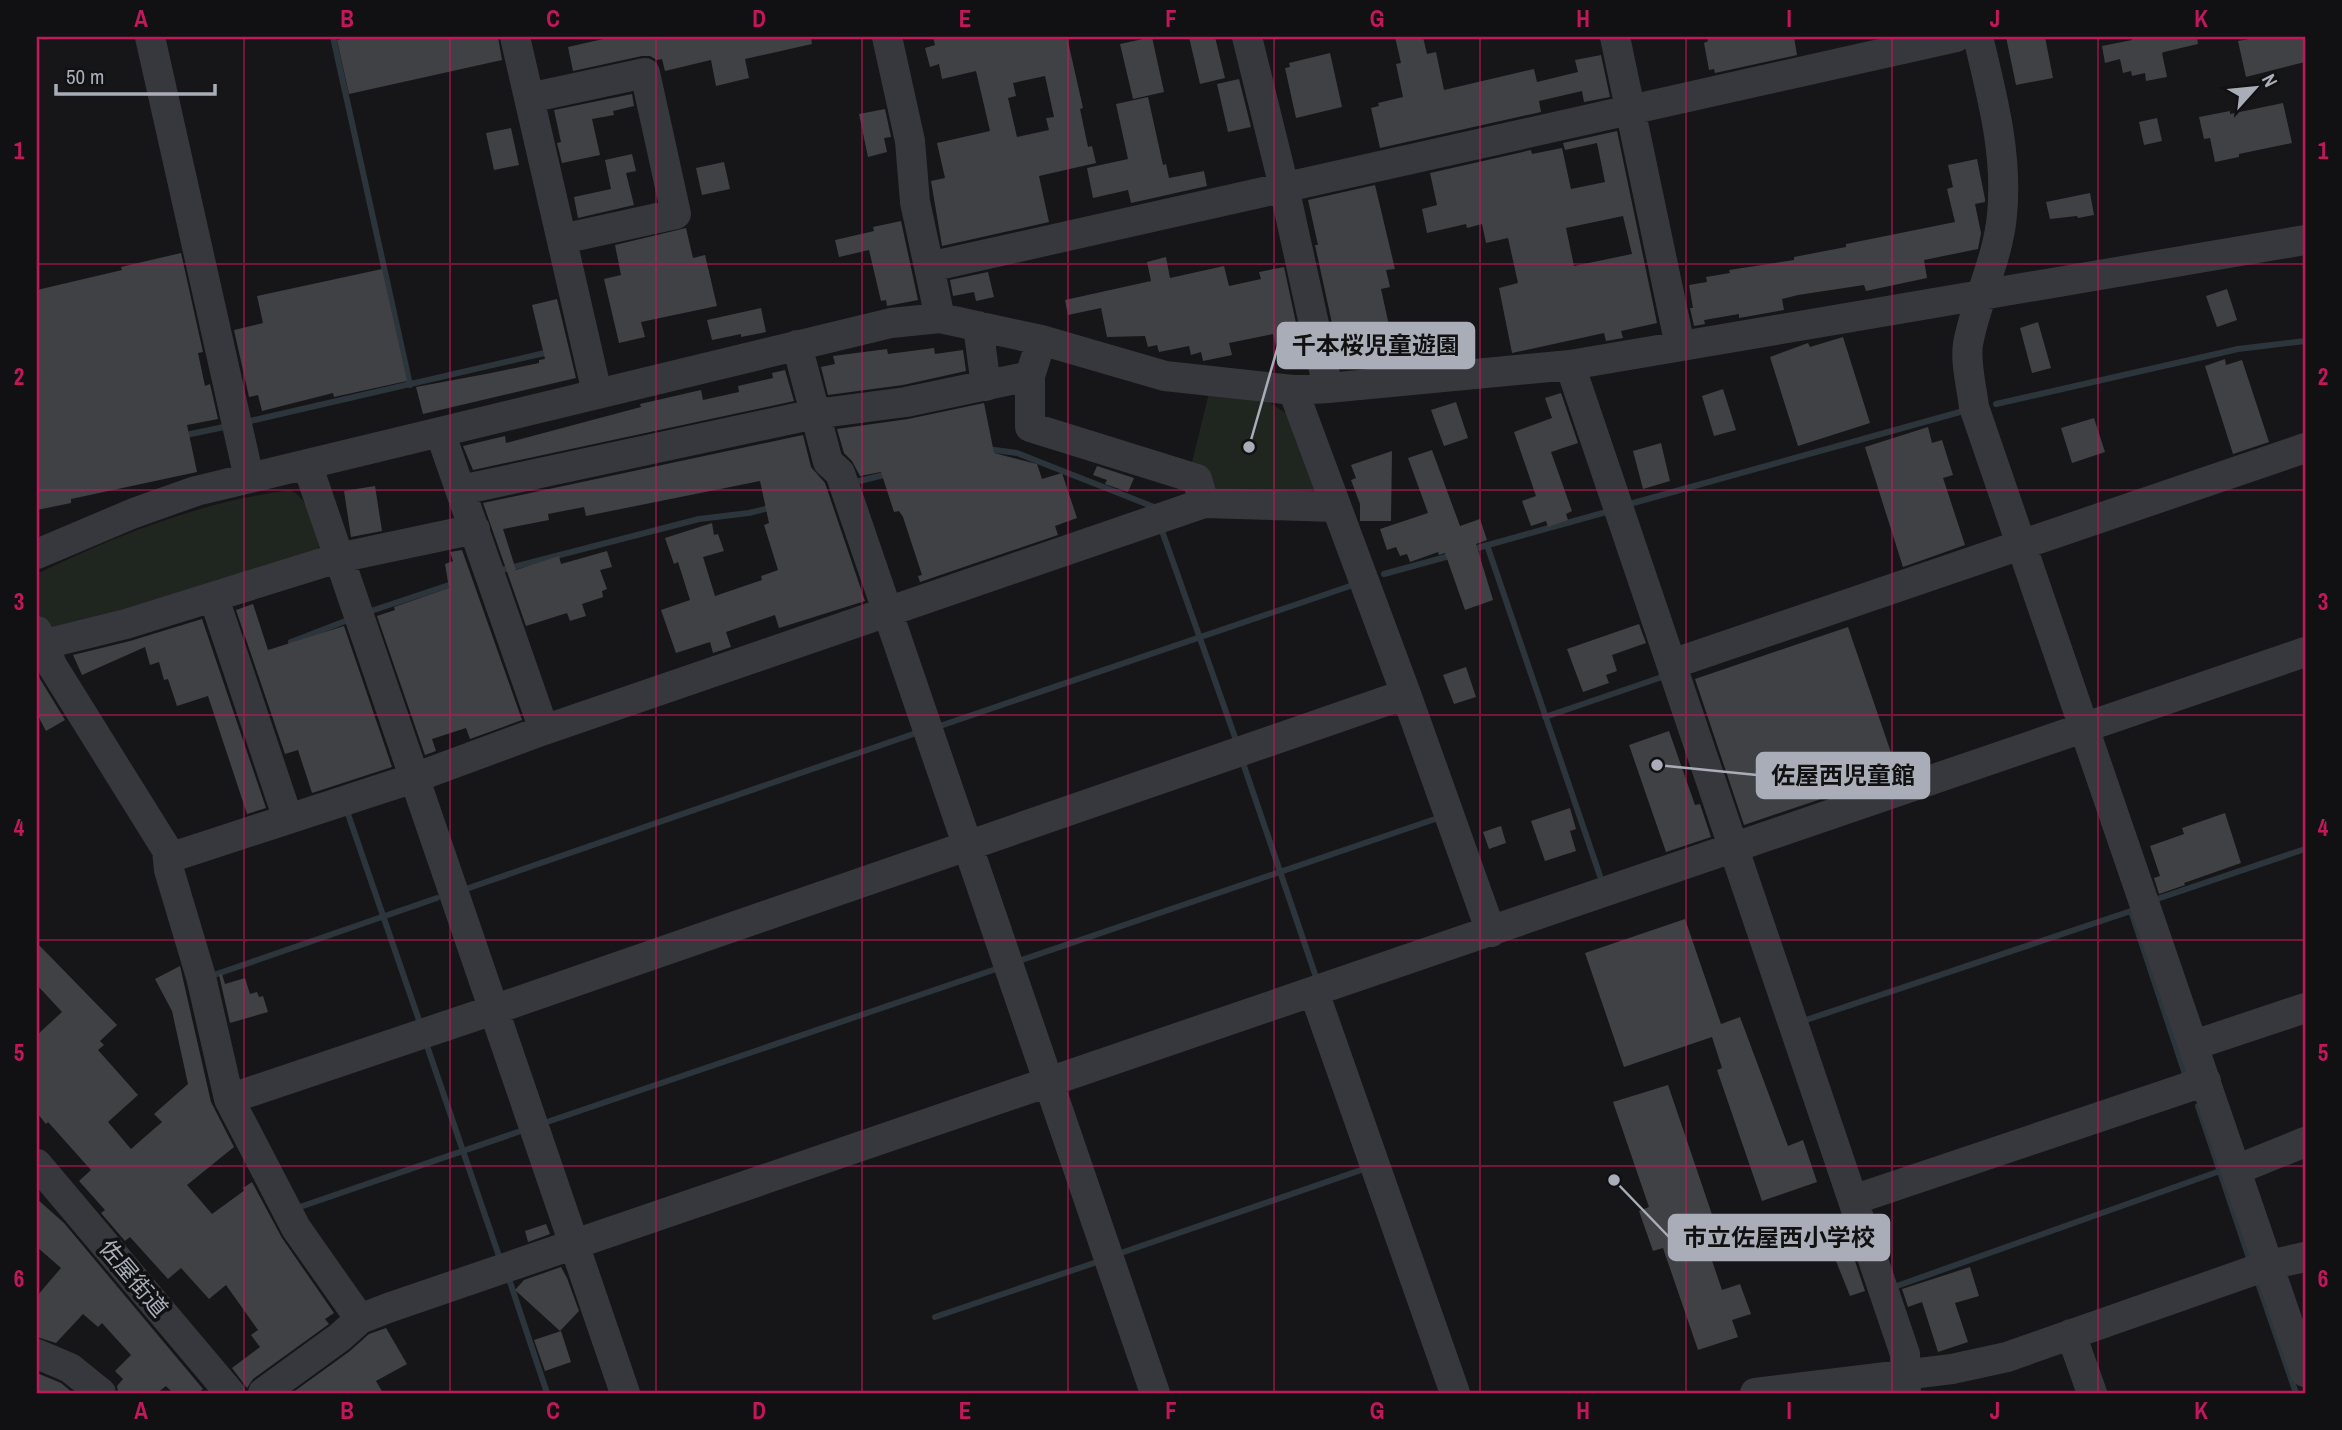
<svg xmlns="http://www.w3.org/2000/svg" width="2342" height="1430" font-family="'Archivo Narrow','Noto Sans JP',sans-serif">
	<style>
		.green { fill: #1e261f }
		.lines { fill: none; stroke-linecap: round; stroke-linejoin: round }
		.stream { stroke: #2c353c; stroke-width: 6 }
		.building { fill: #404145; fill-rule: evenodd }
		.minor { stroke: #37383d; stroke-width: 30 }
		.grid { fill: none; stroke: #c2185b; stroke-width: 2; stroke-opacity: 0.55 }
		.labels { text-anchor: middle; dominant-baseline: central; stroke-width: 7; stroke-linejoin: round; paint-order: stroke }
		.street-label { font-size: 23px; fill: #a8adb8; stroke: #111113 }
		.leader { fill: none; stroke: #a8adb8; stroke-width: 2.5 }
		.callout-dot { fill: #a8adb8; stroke: #111113; stroke-width: 2.5 }
		.callout { fill: #a8adb8; stroke: #a8adb8; stroke-width: 2.5 }
		.callout-label { font-size: 24px; text-anchor: middle; font-weight: bold; fill: #111 }
		.neatline { fill: none; stroke: #c2185b; stroke-width: 2.5 }
		.grid-label { font-size: 23px; text-anchor: middle; font-weight: bold; fill: #c2185b }
	</style>
	<rect width="100%" height="100%" fill="#161618"/>
	<path class="green" d="M1209,393L1269,402L1287,414L1316,486L1307,501L1217,499L1191,466Z
		M290,490C311,500 313,526 319,547L309,559L56,629H43L37,616V574C117,535 200,502 290,490Z"/>
	<g class="lines">
		<path class="stream" d="M333,37L410,385
			M1996,404L2238,349L2305,341
			M246,422L549,352
			M181,436L229,426
			M987,449L1017,453L1154,507L1156,511
			M851,483L888,474
			M1626,505L1960,412
			M1161,528L1237,743
			M1487,545L1600,876
			M1470,550L1610,511
			M498,571L699,519L749,513L773,507
			M1384,574L1453,555
			M371,611L455,583
			M294,648L291,642L348,620
			M1545,717L1665,676
			M937,727L1356,584
			M1242,760L1316,977
			M348,814L421,1026
			M466,889L919,732
			M2157,899L2305,849
			M1016,962L1438,818
			M211,976L437,898
			M1803,1021L2131,911L2186,1077
			M425,1040L501,1262
			M2198,1106L2250,1261
			M544,1123L999,968
			M294,1209L518,1132
			M1115,1255L1364,1169
			M509,1279L547,1393
			M2257,1280L2296,1393
			M1894,1287L2220,1171
			M935,1317L1100,1261"/>
	</g>
	<path class="building" d="M351,37H498L502,60L349,94L337,40Z
		M612,37H811L812,44L745,59L749,78L716,86L711,60L665,71L662,59L657,60L650,56H642L573,71L568,47Z
		M933,37H1067L1083,108L1080,109L1088,147L1092,146L1096,163L1039,176L1049,222L942,246L931,181L945,178L937,143L990,131L976,71L942,79L939,64L930,67L925,48L935,45ZM1045,76L1054,117L1046,118L1049,130L1017,137L1008,98L1016,96L1013,83Z
		M1152,37L1164,92L1133,99L1120,44Z
		M1189,37H1215L1225,78L1200,84Z
		M1395,37H1423L1427,54L1436,52L1444,90L1534,69L1537,82L1578,72L1575,60L1601,55L1610,97L1584,102L1582,91L1539,101L1541,112L1380,148L1371,108L1379,106L1378,103L1403,97L1396,64L1401,63Z
		M1707,37H1794L1797,55L1715,73L1714,69L1709,70L1704,43L1708,41Z
		M2006,37H2045L2053,78L2016,85Z
		M2131,37H2197L2198,44L2164,52L2162,53L2167,77L2146,81L2145,73L2132,76L2131,71L2123,73L2120,59L2105,63L2102,46L2132,40Z
		M2259,37H2305V62L2246,77L2238,41Z
		M1330,53L1342,107L1296,118L1285,68L1290,67L1289,63Z
		M1239,79L1251,127L1228,132L1217,84Z
		M632,94L634,106L613,111L614,115L592,119L600,155L562,163L557,143L561,142L554,110Z
		M1148,97L1163,165L1166,164L1169,178L1204,171L1207,186L1131,203L1128,190L1093,198L1087,168L1128,159L1116,104Z
		M2283,103L2292,143L2239,154V157L2215,162L2210,138L2204,139L2199,117L2230,111V114Z
		M885,109L891,137L884,138L887,152L868,157L859,114Z
		M2157,118L2162,141L2144,145L2139,122Z
		M511,128L519,165L494,170L486,133Z
		M1617,131L1657,323L1621,331L1623,338L1606,341L1604,333L1512,353L1499,288L1518,283L1508,238L1486,243L1482,224L1467,228L1466,224L1427,233L1422,209L1437,205L1430,173L1531,150L1532,154L1562,148L1571,189L1605,182L1597,143L1565,150L1563,143ZM1623,216L1632,254L1574,266L1566,228Z
		M632,154L636,171L626,173L634,205L578,218L574,197L611,189L605,160Z
		M1977,159L1985,199V202L1975,204L1981,233L1978,249L1924,260L1927,278L1866,291L1864,285L1798,295L1782,299L1784,310L1739,318V314L1704,320L1705,324L1694,326L1690,308H1693L1689,285L1707,282L1706,277L1730,273L1729,270L1794,260V257L1846,247V244L1955,222L1947,189L1953,187L1948,165Z
		M724,162L730,189L702,195L696,168Z
		M1375,185L1395,269L1386,270L1390,287L1381,289L1392,339L1369,344L1366,330L1335,337L1315,245H1318L1308,200Z
		M2090,193L2094,215L2078,218L2077,216L2050,219L2046,202Z
		M901,221L918,300L887,306L886,300L881,301L869,250L839,257L835,240L874,231L873,227Z
		M686,228L693,258L705,255L717,306L641,322L645,337L619,343L604,279L621,275L615,245Z
		M181,253L203,352L198,353L205,386L210,384L218,419L187,425L197,472L71,499V503L37,510V290L122,270L121,267Z
		M1166,257L1170,278L1224,266L1229,286L1261,279L1259,272L1284,267L1302,351L1278,356L1273,334L1229,343L1232,355L1203,361L1201,352L1191,355L1189,346L1159,352L1157,345L1148,347L1145,336L1107,337L1101,308L1068,315L1065,300L1151,281L1147,262Z
		M382,269L407,381L334,397L333,393L262,411L258,395L249,397L234,330L263,323L257,296Z
		M988,272L994,297L976,301L974,292L953,296L950,280Z
		M2227,289L2237,320L2217,327L2206,296Z
		M557,299L576,378L423,414L416,387L491,373L539,363V360L545,359L532,305Z
		M761,308L766,332L741,337V334L712,340L707,320Z
		M2038,322L2051,368L2032,373L2020,328Z
		M1843,337L1870,423L1798,446L1770,357L1808,343L1810,347Z
		M934,348L935,354L963,350L966,371L903,385L828,395L821,367L835,364L833,356L887,349L888,354Z
		M2225,359L2226,365L2242,360L2269,442L2233,454L2205,366Z
		M785,370L794,401L473,470L463,446L505,436L506,443L641,407L640,404L701,390L703,400L739,392L738,386L773,378L772,373Z
		M1723,389L1736,430L1714,436L1702,396Z
		M1561,393L1578,443L1551,452L1572,511L1566,514L1568,520L1548,527L1546,521L1531,526L1522,501L1536,496L1514,432L1552,418L1545,398Z
		M1456,402L1468,438L1444,446L1431,410Z
		M984,403L994,453L1037,464L1042,479L1062,473L1077,518L1055,526L1058,535L920,582L918,576L922,575L903,517L899,511L894,512L881,472L860,476L852,461L844,453L837,429L908,419Z
		M2094,418L2105,452L2072,463L2061,428Z
		M1928,427L1932,443L1942,440L1953,475L1943,478L1965,545L1903,567L1865,447Z
		M803,435L811,467L825,483L865,601L779,628L775,615L726,632L731,647L713,653L710,642L676,653L661,610L690,600L678,562L674,564L665,538L712,523L714,535L718,534L724,551L703,557L715,596L762,580L761,576L778,570L764,525L769,523L760,481L586,516L584,507L548,514L549,520L503,529L516,570L559,556L561,564L607,551L612,567L600,570L607,589L602,591L603,597L582,604L586,616L570,621L567,613L526,626L483,503Z
		M1661,443L1670,481L1643,489L1633,451Z
		M1432,450L1460,526L1480,519L1487,540L1476,544L1493,600L1465,610L1445,553L1439,555L1438,552L1410,562L1407,554L1400,556L1396,547L1387,550L1380,529L1428,513L1408,458Z
		M1392,451L1391,521H1360V504L1351,480L1356,478L1351,465Z
		M1097,466L1134,478L1128,492L1105,484L1107,480L1093,475Z
		M375,486L382,531L351,537L344,491Z
		M462,550L522,720L470,739L466,728L432,739L436,751L425,755L377,616L395,610L394,607L449,588L445,564L453,561L450,552Z
		M253,604L268,650L344,626L392,767L312,793L298,750L285,754L236,610Z
		M202,619L266,808L247,814L208,696L177,706L168,679L164,680L159,662L150,665L145,647L82,675L73,655L130,641Z
		M1639,624L1646,643L1612,655L1617,671L1606,675L1609,683L1583,692L1567,649Z
		M1848,627L1898,773L1744,825L1695,679Z
		M1466,667L1476,697L1454,704L1443,675Z
		M37,674L65,720L46,731L37,714Z
		M1669,731L1695,805L1700,804L1711,837L1666,852L1629,745Z
		M1570,808L1576,829L1570,831L1576,851L1545,861L1531,821Z
		M2225,813L2241,863L2184,883L2185,885L2159,894L2154,878L2160,876L2150,846L2184,834L2182,828Z
		M1501,826L1506,843L1489,849L1483,832Z
		M1685,919L1721,1024L1740,1017L1788,1146L1803,1140L1817,1182L1762,1201L1717,1070L1722,1068L1712,1037L1624,1067L1585,953Z
		M37,943L117,1025L100,1041L104,1045L98,1050L138,1095L108,1122L131,1149L162,1122L154,1114L188,1084L172,1011L155,979L180,966L211,1102L234,1147L187,1185L212,1214L245,1190L243,1188L252,1182L282,1238L334,1313L325,1319L329,1324L253,1379L247,1388L232,1368L260,1347L251,1335L258,1330L226,1285L209,1299L181,1268L168,1279L130,1237L125,1241L101,1213L105,1210L79,1181L91,1170L48,1122L46,1124L37,1113V1035L62,1012L37,985Z
		M222,974L225,984L245,978L250,994L257,992L259,997L263,996L268,1012L230,1023L219,975Z
		M1668,1085L1720,1238L1706,1243L1722,1290L1740,1284L1751,1314L1732,1320L1738,1337L1698,1350L1663,1248L1653,1251L1639,1211L1649,1207L1613,1102Z
		M37,1199L64,1223L203,1389L198,1393H173L166,1386L157,1393H118L117,1386L123,1379L115,1371L131,1355L102,1323L98,1327L83,1314L56,1343L37,1337V1296L61,1268L37,1247Z
		M546,1224L550,1234L528,1242L525,1231Z
		M1853,1255L1865,1291L1850,1296L1836,1261Z
		M561,1267L567,1278L579,1311L560,1331L515,1290L524,1280Z
		M1970,1267L1979,1296L1955,1303L1968,1342L1938,1352L1922,1302L1908,1307L1902,1289Z
		M386,1328L407,1364L376,1381L383,1393H292L350,1351L369,1334Z
		M561,1331L571,1362L545,1371L534,1340Z
		M37,1373L61,1383L73,1393H37Z"/>
	<g class="lines">
		<path class="minor" d="M150,37L249,478
			M515,37L597,393
			M887,37L910,141L915,202L940,318
			M1247,37L1284,187L1328,388
			M1615,37L1680,346
			M1978,37C1992,96 2008,154 2002,215C1998,260 1976,300 1968,344C1965,363 1972,388 1974,407L2305,1372
			M529,98L645,73L676,214L562,239
			M929,267L1956,37
			M978,326L986,386
			M797,345L828,462L840,473L1155,1393
			M1036,357L1030,376V427L1197,479L1204,503
			M1570,365L1905,1354L1906,1393
			M1293,390L1406,694L1491,932
			M440,432L544,730
			M307,464L625,1393
			M461,490L815,414L906,402L1030,376
			M37,554L134,513L196,491L891,323L940,318L1041,340L1165,376L1293,390L1328,388L1570,365L2305,240
			M214,598L288,819
			M37,631L53,667L167,850L169,870L201,977L229,1099L296,1228L360,1319
			M37,646L126,624L338,558L475,529
			M1672,664L2305,448
			M169,858L414,778L544,730L1204,503L1336,507
			M1314,992L1455,1393
			M2194,1045L2305,1008
			M229,1099L493,1010L1406,694
			M37,1164L230,1393
			M2236,1170L2305,1142
			M1853,1200L2206,1081
			M2071,1334L2092,1393
			M37,1354L70,1368L101,1393
			M263,1393L340,1337L360,1319L388,1308L2305,652
			M1755,1393L1952,1369L2007,1357L2269,1265L2305,1257"/>
	</g>
	<path class="grid" d="M244,37V1393M450,37V1393M656,37V1393M862,37V1393M1068,37V1393M1274,37V1393M1480,37V1393M1686,37V1393M1892,37V1393M2098,37V1393M37,264H2305M37,490H2305M37,715H2305M37,940H2305M37,1166H2305"/>
	<g class="labels">
		<g class="street-label">
			<text transform="translate(134 1278) rotate(50)">佐屋街道</text>
		</g>
	</g>
	<path class="leader" d="M1249 447L1278 346M1657 765L1757 775M1614 1180L1669 1237"/>
	<g class="callout-dot">
		<circle cx="1249" cy="447" r="7"/>
		<circle cx="1657" cy="765" r="7"/>
		<circle cx="1614" cy="1180" r="7"/>
	</g>
	<g class="callout">
		<rect x="1278" y="323" width="196" height="45" rx="7"/>
		<rect x="1757" y="753" width="172" height="45" rx="7"/>
		<rect x="1669" y="1215" width="220" height="45" rx="7"/>
	</g>
	<g class="callout-label">
		<text x="1376" y="354">千本桜児童遊園</text>
		<text x="1843" y="784">佐屋西児童館</text>
		<text x="1779" y="1246">市立佐屋西小学校</text>
	</g>
	<rect width="2342" height="1430" fill="none" stroke="#111113" stroke-width="77"/>
	<g transform="translate(2255 88) rotate(63)" stroke="#111113" stroke-width="5" paint-order="stroke">
	<path d="M0-5L12 26L0 18L-12 26Z" fill="#a8adb8"/>
	<text y="-10" font-size="19" font-weight="bold" text-anchor="middle" fill="#a8adb8">N</text>
	</g>
	<path d="M56 84v10h159v-10" fill="none" stroke="#a8adb8" stroke-width="3.5"/>
	<text x="66" y="84" font-size="21" fill="#a8adb8" stroke="#111113" stroke-width="5" paint-order="stroke">50 m</text>
	<rect x="38" y="38" width="2266" height="1354" class="neatline"/>
	<g class="grid-label">
		<text x="141" y="27">A</text>
		<text x="347" y="27">B</text>
		<text x="553" y="27">C</text>
		<text x="759" y="27">D</text>
		<text x="965" y="27">E</text>
		<text x="1171" y="27">F</text>
		<text x="1377" y="27">G</text>
		<text x="1583" y="27">H</text>
		<text x="1789" y="27">I</text>
		<text x="1995" y="27">J</text>
		<text x="2201" y="27">K</text>
		<text x="19" y="159">1</text>
		<text x="2323" y="159">1</text>
		<text x="19" y="385">2</text>
		<text x="2323" y="385">2</text>
		<text x="19" y="610">3</text>
		<text x="2323" y="610">3</text>
		<text x="19" y="836">4</text>
		<text x="2323" y="836">4</text>
		<text x="19" y="1061">5</text>
		<text x="2323" y="1061">5</text>
		<text x="19" y="1287">6</text>
		<text x="2323" y="1287">6</text>
		<text x="141" y="1419">A</text>
		<text x="347" y="1419">B</text>
		<text x="553" y="1419">C</text>
		<text x="759" y="1419">D</text>
		<text x="965" y="1419">E</text>
		<text x="1171" y="1419">F</text>
		<text x="1377" y="1419">G</text>
		<text x="1583" y="1419">H</text>
		<text x="1789" y="1419">I</text>
		<text x="1995" y="1419">J</text>
		<text x="2201" y="1419">K</text>
	</g>
</svg>
